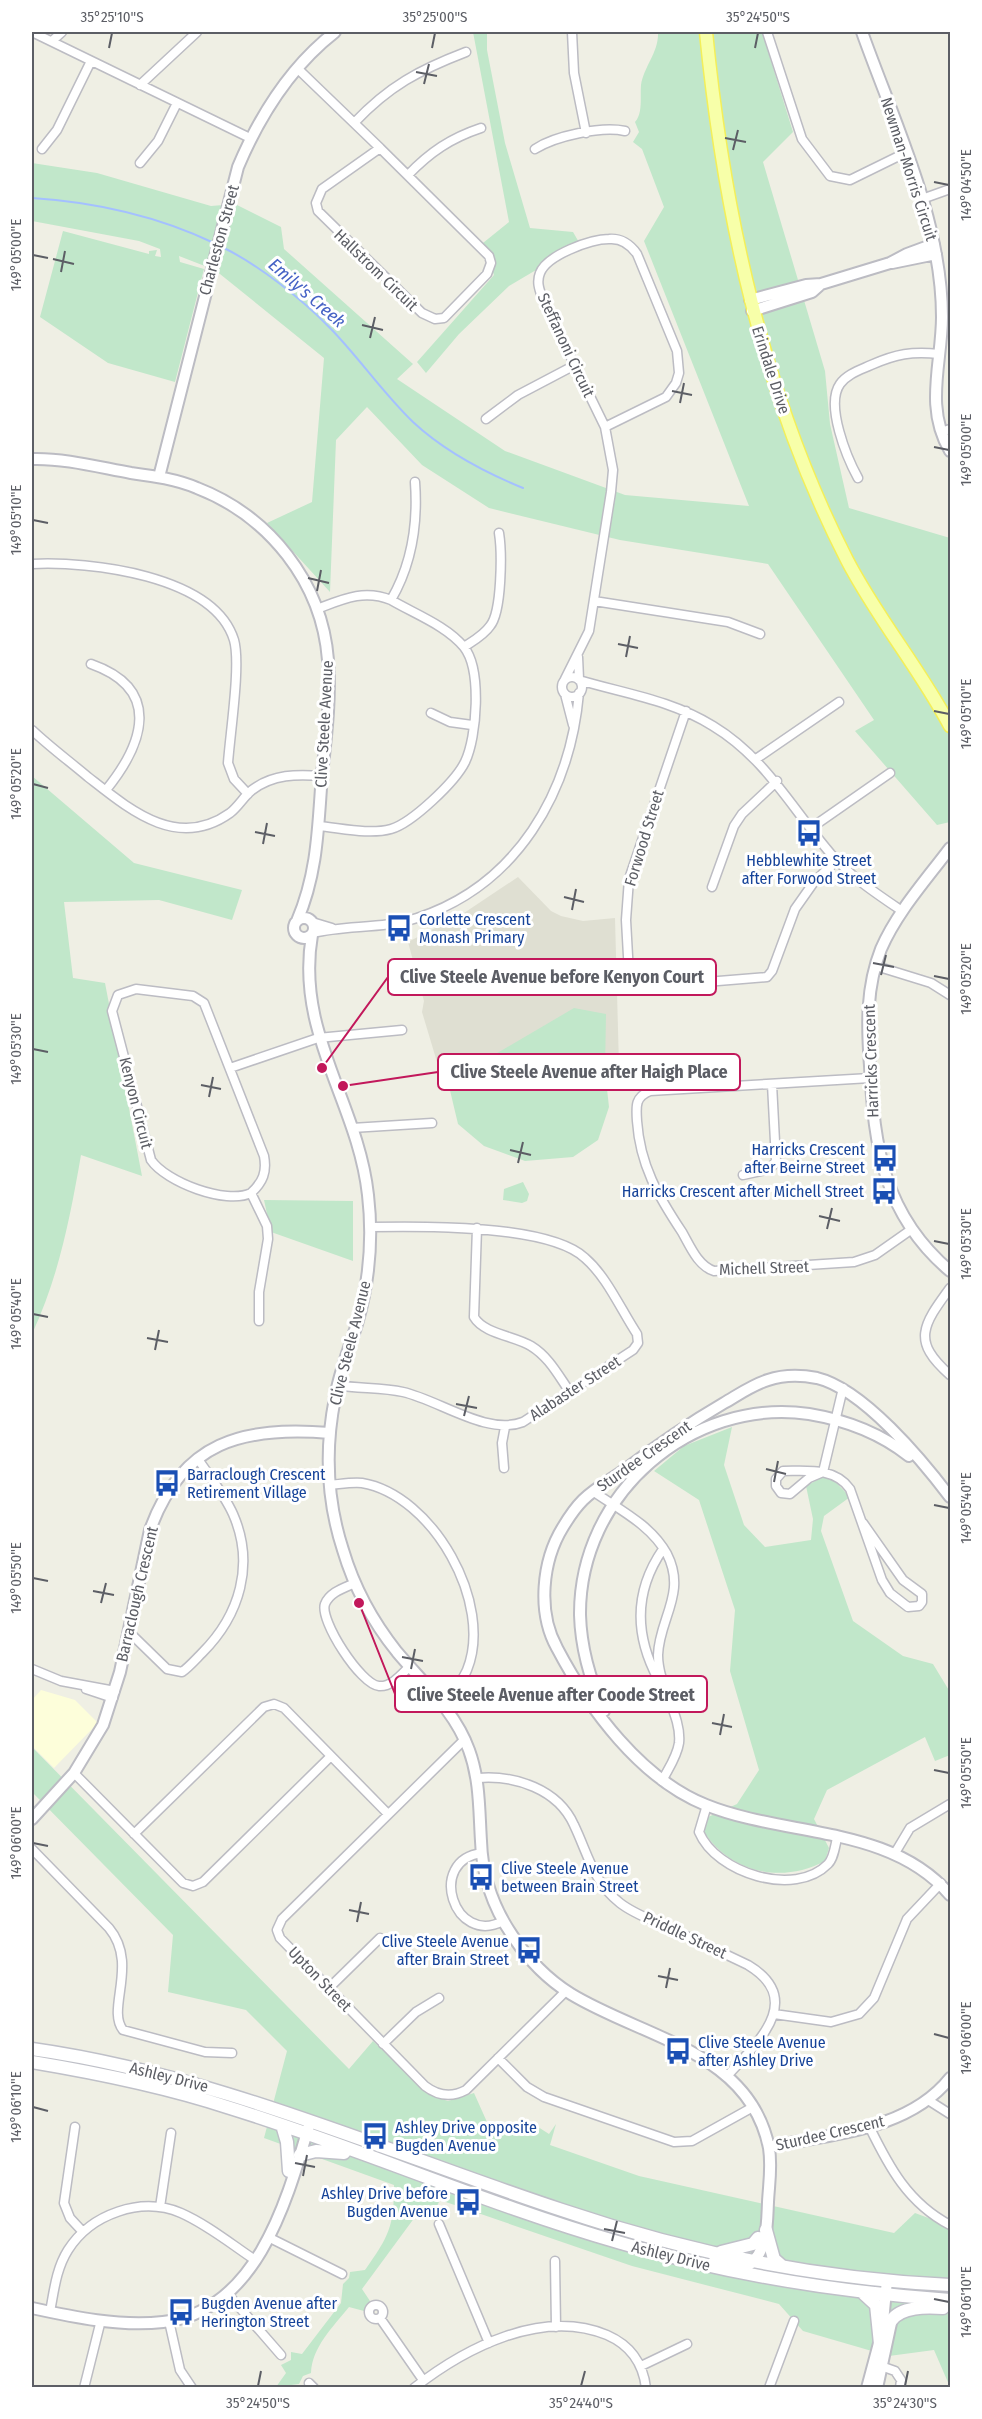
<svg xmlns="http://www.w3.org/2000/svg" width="982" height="2419" font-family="'Fira Sans Condensed',sans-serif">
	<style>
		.commercial { fill: #fdfeda }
		.education { fill: #dfdfd2 }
		.green { fill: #c1e7ca }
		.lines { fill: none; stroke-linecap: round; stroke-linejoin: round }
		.stream { stroke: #a4c0ff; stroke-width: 2 }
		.minor-casing { stroke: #bcbcc3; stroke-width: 11 }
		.tertiary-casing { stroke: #bcbcc3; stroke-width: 14 }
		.secondary-casing { stroke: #bfc0c8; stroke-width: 15 }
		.primary-casing { stroke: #f3ef5a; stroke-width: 15 }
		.minor { stroke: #fff; stroke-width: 8 }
		.tertiary { stroke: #fff; stroke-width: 10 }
		.secondary { stroke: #fff; stroke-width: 12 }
		.primary { stroke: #f7ffa9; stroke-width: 12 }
		.ticks { fill: none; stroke: #5c5e65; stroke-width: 2 }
		.labels { text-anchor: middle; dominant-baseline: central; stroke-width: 6; stroke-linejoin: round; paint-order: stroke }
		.street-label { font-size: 16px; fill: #5c5e65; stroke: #fff }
		.transit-label { font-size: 16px; fill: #164399; stroke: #fff; text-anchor: start }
		.water-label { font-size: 18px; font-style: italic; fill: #4562c5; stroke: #fff }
		.leader { fill: none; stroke: #c2185b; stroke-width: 2 }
		.callout-dot { fill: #c2185b; stroke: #fff; stroke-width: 2 }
		.callout { fill: #fff; stroke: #c2185b; stroke-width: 2 }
		.callout-label { font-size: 18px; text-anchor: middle; font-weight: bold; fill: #5c5e65 }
		.neatline { fill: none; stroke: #5c5e65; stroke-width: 2 }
		.ticks-label { font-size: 15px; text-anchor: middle; fill: #5c5e65 }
	</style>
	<rect width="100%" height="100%" fill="#efefe4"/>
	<path class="commercial" d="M41,1690L75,1700L98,1723L54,1768L32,1746V1700Z"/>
	<path class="education" d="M518,877L551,911L561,916L583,921L615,918L619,1066L516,1068L515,1059L489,1057L443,1082L422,1012L424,1001L408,942L464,913Z"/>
	<path class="green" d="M473,32H487V50L505,143L530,228L573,232L580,244L509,286L459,334L426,373L417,362L494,275L483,243L509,222Z
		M658,32H762L793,132L763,162L825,371L830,424L849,508L950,538V822L937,825L855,731L874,720L768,564L620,540L489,508L422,465L367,407L336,440L330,592L267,523L312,502L324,358L215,270L179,256L180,262L204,269L175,382L108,363L40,317L63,231L149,254V251L157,250L155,256L161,257L160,249L139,241L32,221V163L97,173L211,206L235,204L281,227L284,249L413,364L397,379L505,451L625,495L749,506L644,241L664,207L642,149L633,142L639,132L635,122C643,113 640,97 641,85C644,66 659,52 658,32Z
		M32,776L134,863L242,890L232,920L159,900L64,902L73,978L105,983L142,1176L81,1155C70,1218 59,1276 32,1334Z
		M574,1008L606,1014L605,1071L609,1107L598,1140L573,1157L525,1161L484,1146L458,1124L448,1082Z
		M523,1182L529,1194L527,1201L522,1203L503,1200L504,1189Z
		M264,1200L353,1201V1261L271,1232Z
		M732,1427L724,1465L744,1525L765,1547L811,1540L813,1519L806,1486L828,1474L850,1497L824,1516L821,1531L853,1621L903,1656L933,1664L950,1692V1755L935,1761L925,1737L827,1790L814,1819L829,1848L825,1861C782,1884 731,1873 704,1832L708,1817L737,1804L759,1770L730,1671L735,1610L699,1500L654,1471L684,1446Z
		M32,1747L349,2069L373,2041L430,2095L448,2101L474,2093L487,2122L522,2135L528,2125L533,2128L535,2125L549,2134L556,2124L550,2145L639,2176L894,2233L915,2213L950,2226V2387L934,2350L889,2356L803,2331L779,2304L632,2266L440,2200L430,2220L415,2217L362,2289L370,2301L364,2311L349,2307C333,2327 312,2347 311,2373L303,2376L299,2384L276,2387L286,2373L281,2365L291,2360V2352L302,2354L341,2303L343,2284L349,2278L350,2272L365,2270C389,2236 394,2227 394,2185L264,2138L287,2051L246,2010L168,1992L173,1935L32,1792Z"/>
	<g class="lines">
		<path class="stream" d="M32,198C95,202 157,216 214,243
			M222,247C259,265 302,299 331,329C360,359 383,393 413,422C444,451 484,472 523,488"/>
		<defs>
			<path id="minor" d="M32,32L250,138
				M572,32L574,73L586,133
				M767,32L802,139L830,176L850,180L905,153
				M52,41L62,32
				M297,68L380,148L322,189L316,203L318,211L422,313L435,319L444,318L487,274L491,263L489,256L380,148
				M140,85L197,32
				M354,123C389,86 419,70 466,52
				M42,149L57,130L91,61
				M535,149C555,136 601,126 625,131
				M140,163L158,141L177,103
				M408,175C430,152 451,138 481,128
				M922,199L950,189
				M486,419L518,395L575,365
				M941,432L950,429
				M858,478C847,458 825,405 840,384C847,374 860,370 871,365C896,354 912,351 939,354
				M32,564C89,561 214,575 234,640C241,664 230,734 228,763L234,779L248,794
				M391,600C412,564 418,523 415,482
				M594,601L728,622L760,634
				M317,609C343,599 364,589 391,600C415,614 447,626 464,647C482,670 477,737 465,762C455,782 412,823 391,829C369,835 341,828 318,826
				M464,647C473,641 484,635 490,626C502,612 502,552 499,533
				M578,657L579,679
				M91,664C162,689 144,743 106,790
				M562 687a10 10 0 1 1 20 0a10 10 0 1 1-20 0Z
				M565,679L589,631L611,492L613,470L605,427L666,397L676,383L679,373L677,351L637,254C630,244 620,238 609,239C591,239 547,255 540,273C536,283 540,291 543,300L605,427
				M579,680C626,694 671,700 713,726C766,758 792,809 831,854C851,877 877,894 902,911
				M565,694L573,725
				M686,711L629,879L626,920L629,974L632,980L645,987L767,977L772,971L795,909L814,882L837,860
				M431,713L450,722L472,725
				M32,730C50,747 69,761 88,777C129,809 177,851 230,813C239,806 244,796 252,790C273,774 297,774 322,776
				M756,759L839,702
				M811,828L890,773
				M712,887L734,826L742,814L777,781
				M312,922L332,928
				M313,933C347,925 383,929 417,918C517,885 570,793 579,693
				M876,966L931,983L950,995
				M136,989L193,996L204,1003L264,1156C267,1172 263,1182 251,1193C226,1205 166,1182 151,1160L112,1011L118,995Z
				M230,1068L318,1038L402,1030
				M870,1078L650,1091C635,1097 636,1106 637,1121C640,1165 658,1196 682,1232C690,1246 698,1266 714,1271L854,1262L875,1255L912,1229
				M352,1128L432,1123
				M743,1175L770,1169L776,1161L772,1084
				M251,1193L267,1226L268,1239L259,1292V1321
				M477,1228L474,1317C484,1334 515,1336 531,1346C549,1357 558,1375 570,1392
				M950,1288C923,1325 911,1341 950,1375
				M337,1385C359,1389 381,1387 403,1392C439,1400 487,1436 523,1422L633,1350L638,1343L637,1334C621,1310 607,1277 585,1258C549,1224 419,1226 370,1227
				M504,1468L502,1443L505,1427
				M823,1472L809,1478L790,1494L781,1493L776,1486V1479L783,1471C806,1471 835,1467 850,1489L882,1580L890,1593L908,1607L919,1606L922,1602V1594L903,1580L863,1523
				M823,1472L843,1388
				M330,1485C341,1484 352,1482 362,1483C433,1495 494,1604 467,1670C462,1683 450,1692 440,1701
				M594,1492C620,1510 651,1525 667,1554C687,1593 659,1619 658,1655C658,1686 682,1716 679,1743C677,1757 668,1769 662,1781
				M355,1583C344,1588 330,1592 325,1604C319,1620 361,1685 379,1686C391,1687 401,1675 409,1667
				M128,1631L167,1669L182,1672C189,1667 196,1659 202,1653C240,1615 255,1564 233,1514C224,1494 210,1477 198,1459
				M32,1669L61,1681L115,1691
				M658,1679C634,1634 634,1591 663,1549
				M86,1689L113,1698
				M465,1739L282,1919L277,1930L280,1938L425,2086C438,2096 451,2098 466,2090L566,1991
				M74,1773L183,1883L193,1886L203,1882L331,1756
				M478,1778C515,1775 558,1789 574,1825C588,1854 593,1882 620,1903C634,1914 652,1920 669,1928C695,1940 721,1952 748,1965C806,2000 757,2043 728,2075
				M707,1805L699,1832C716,1873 795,1898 828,1864C834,1858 835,1846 837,1838
				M134,1834L264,1707L274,1704L284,1708L388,1814
				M32,1849L109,1928C139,1964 106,2009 123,2030L205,2052L232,2053
				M482,1853C426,1860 454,1947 503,1921
				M895,1853L910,1828L950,1804
				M329,1988L380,1938
				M774,2014L831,2022L859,2014L874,1998L907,1919L941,1883
				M383,2044L416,2012L439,1998
				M498,2058L527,2087L544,2097L674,2142L692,2141L753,2107
				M928,2100L950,2114
				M869,2126C889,2167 908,2203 950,2225
				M75,2127L64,2203L70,2218L83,2232
				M160,2207L171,2133
				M439,2224L489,2343
				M268,2237L342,2274
				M555,2261L556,2327
				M227,2293L281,2355
				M369 2312a7 7 0 1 1 14 0a7 7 0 1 1-14 0Z
				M50,2312C54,2291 56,2269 68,2250C91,2214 141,2196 181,2213C208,2225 231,2244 255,2260
				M380,2318L423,2380
				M169,2321L180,2370L192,2388
				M878,2365L895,2371L901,2380L900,2388
				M641,2366L687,2344
				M309,2383L314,2388
				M84,2388L101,2320
				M414,2388C465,2348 542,2308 607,2335C630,2345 643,2363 646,2388
				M769,2388L794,2321"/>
			<path id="tertiary" d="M862,32C894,122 942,220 942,317C942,363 924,407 950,451
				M892,263L936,254
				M750,300L806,285L821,284L890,263L907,254L934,244
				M752,311L812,292L821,284
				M32,459C64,458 98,467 131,473C153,476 176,479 197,488C269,516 322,582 328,660C331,698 326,737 322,774C318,826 318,872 297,921
				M159,477L238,167C260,115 290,67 335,32
				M950,848C926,880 897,912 881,949C866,987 867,1026 870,1066C874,1147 884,1215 950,1271
				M294 928a10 10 0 1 1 20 0a10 10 0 1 1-20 0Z
				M312,935C295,1033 358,1103 368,1195C373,1238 369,1283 357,1324C349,1349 339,1373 335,1398C325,1448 327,1501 343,1550C354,1587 373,1622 397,1652C423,1683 455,1711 469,1750C480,1780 479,1810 481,1841C482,1874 493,1907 512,1935C527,1958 547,1979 571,1994C643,2038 750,2051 769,2148C772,2167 769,2183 768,2202C767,2223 768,2251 749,2265L713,2262
				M950,1497C922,1460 863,1389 817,1378C801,1375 783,1375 768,1380C752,1385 738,1395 724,1403C688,1424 656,1446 623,1471C610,1480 594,1489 583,1500C575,1508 569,1517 563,1527C542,1561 537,1612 557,1648C589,1709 641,1779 706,1805C785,1837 891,1825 950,1895
				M604,1711C590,1680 581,1649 580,1615C579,1494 691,1397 809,1414C845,1420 880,1433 909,1456
				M32,1819L74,1773L103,1725L120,1672L150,1530C182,1441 243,1426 330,1433
				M769,2147C830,2134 908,2131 950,2078
				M32,2308C73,2317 120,2327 163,2322C258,2312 288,2197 310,2122
				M867,2388L882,2332L887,2280
				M877,2388L891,2323"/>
			<path id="secondary" d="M32,2049C216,2075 386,2152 562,2210C686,2252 819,2279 950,2285
				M32,2062C98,2073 163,2086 227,2107C360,2148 488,2205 621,2243C729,2275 839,2292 950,2300
				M282,2125L287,2142L289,2171
				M300,2155L316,2151L344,2153
				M766,2230L774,2259L782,2266
				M721,2252L753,2244L758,2238
				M863,2293L876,2305L880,2344
				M891,2321C901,2306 927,2307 943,2308"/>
			<path id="primary" d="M706,32C724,214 763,396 847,560C877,618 920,669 950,726"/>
		</defs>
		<use href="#minor" class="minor-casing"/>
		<use href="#tertiary" class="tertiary-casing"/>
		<use href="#secondary" class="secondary-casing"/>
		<use href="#primary" class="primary-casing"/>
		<use href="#minor" class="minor"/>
		<use href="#tertiary" class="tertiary"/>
		<use href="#secondary" class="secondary"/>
		<use href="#primary" class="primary"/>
	</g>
	<path class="ticks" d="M109,48L112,33M432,48L435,33M755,48L758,33M416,72L437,76M424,84L429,64M725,138L746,142M733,150L738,130M934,182L949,185M33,255L48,258M53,259L74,264M61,272L65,251M362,325L383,330M370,338L375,317M672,391L692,395M680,403L684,383M934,447L949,450M33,520L48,523M308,578L329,583M317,591L321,570M618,644L638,648M626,657L630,636M934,711L949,714M33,784L48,788M255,832L275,836M263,844L267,823M564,897L584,902M572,910L576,889M873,963L894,967M881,975L886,955M934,976L949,979M33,1049L48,1052M201,1085L221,1089M209,1097L213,1077M510,1150L531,1155M518,1163L523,1142M819,1216L840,1221M827,1229L832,1208M934,1241L949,1244M33,1314L48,1317M147,1338L168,1342M155,1350L159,1330M456,1404L477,1408M464,1416L469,1396M766,1469L786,1474M774,1482L778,1461M934,1505L949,1508M33,1578L48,1581M93,1591L114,1595M101,1603L106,1583M402,1657L423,1661M411,1669L415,1649M712,1723L732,1727M720,1735L724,1714M934,1770L949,1773M33,1843L48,1846M349,1910L369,1914M357,1922L361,1902M658,1976L678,1980M666,1988L670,1968M934,2034L949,2038M33,2107L48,2111M295,2163L315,2167M303,2176L307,2155M604,2229L625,2233M612,2241L617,2221M934,2299L949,2302M258,2386L261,2371M581,2386L585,2371M905,2386L908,2371"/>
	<defs>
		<symbol id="bus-bare" viewBox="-9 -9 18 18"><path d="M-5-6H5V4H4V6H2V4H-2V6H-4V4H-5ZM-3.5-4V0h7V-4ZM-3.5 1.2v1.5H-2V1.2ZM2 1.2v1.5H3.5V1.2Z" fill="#1a4fb4" stroke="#fff" stroke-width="2.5" paint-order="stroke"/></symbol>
	</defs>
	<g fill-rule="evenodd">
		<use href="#bus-bare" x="790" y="814" width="38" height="38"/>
		<use href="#bus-bare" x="380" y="909" width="38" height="38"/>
		<use href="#bus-bare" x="866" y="1139" width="38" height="38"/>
		<use href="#bus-bare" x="865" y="1172" width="38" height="38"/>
		<use href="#bus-bare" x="148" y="1464" width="38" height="38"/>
		<use href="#bus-bare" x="462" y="1858" width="38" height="38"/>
		<use href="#bus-bare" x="510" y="1931" width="38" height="38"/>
		<use href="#bus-bare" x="659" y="2032" width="38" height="38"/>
		<use href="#bus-bare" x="356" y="2117" width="38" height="38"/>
		<use href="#bus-bare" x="449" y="2183" width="38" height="38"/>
		<use href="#bus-bare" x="162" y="2293" width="38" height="38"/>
	</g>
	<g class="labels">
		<g class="street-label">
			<text transform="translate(909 169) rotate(72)">Newman-Morris Circuit</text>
			<text transform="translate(219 240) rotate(-75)">Charleston Street</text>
			<text transform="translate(376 270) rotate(44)">Hallstrom Circuit</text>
			<text transform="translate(566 345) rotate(65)">Steffanoni Circuit</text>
			<text transform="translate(771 370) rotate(72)">Erindale Drive</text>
			<text transform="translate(324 724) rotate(-87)">Clive Steele Avenue</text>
			<text transform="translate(644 838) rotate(-73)">Forwood Street</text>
			<text transform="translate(871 1061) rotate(-92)">Harricks Crescent</text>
			<text transform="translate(136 1103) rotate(76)">Kenyon Circuit</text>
			<text transform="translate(764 1268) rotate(-2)">Michell Street</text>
			<text transform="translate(350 1343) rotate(-76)">Clive Steele Avenue</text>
			<text transform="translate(575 1388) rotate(-33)">Alabaster Street</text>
			<text transform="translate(644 1456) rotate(-35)">Sturdee Crescent</text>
			<text transform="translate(137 1594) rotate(-77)">Barraclough Crescent</text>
			<text transform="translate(685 1935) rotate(25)">Priddle Street</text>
			<text transform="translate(320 1979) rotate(46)">Upton Street</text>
			<text transform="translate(169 2077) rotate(14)">Ashley Drive</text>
			<text transform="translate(830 2133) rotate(-13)">Sturdee Crescent</text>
			<text transform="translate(671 2256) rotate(14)">Ashley Drive</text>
		</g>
		<g class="transit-label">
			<text x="809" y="860" text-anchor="middle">Hebblewhite Street<tspan x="809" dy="18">after Forwood Street</tspan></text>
			<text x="419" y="919">Corlette Crescent<tspan x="419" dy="18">Monash Primary</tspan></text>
			<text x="865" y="1149" text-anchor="end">Harricks Crescent<tspan x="865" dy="18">after Beirne Street</tspan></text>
			<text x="864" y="1191" text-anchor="end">Harricks Crescent after Michell Street</text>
			<text x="187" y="1474">Barraclough Crescent<tspan x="187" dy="18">Retirement Village</tspan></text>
			<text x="501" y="1868">Clive Steele Avenue<tspan x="501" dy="18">between Brain Street</tspan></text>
			<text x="509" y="1941" text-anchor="end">Clive Steele Avenue<tspan x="509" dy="18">after Brain Street</tspan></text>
			<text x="698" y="2042">Clive Steele Avenue<tspan x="698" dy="18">after Ashley Drive</tspan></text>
			<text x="395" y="2127">Ashley Drive opposite<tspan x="395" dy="18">Bugden Avenue</tspan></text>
			<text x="448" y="2193" text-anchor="end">Ashley Drive before<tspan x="448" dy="18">Bugden Avenue</tspan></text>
			<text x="201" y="2303">Bugden Avenue after<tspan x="201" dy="18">Herington Street</tspan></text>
		</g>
		<g class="water-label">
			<text transform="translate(307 293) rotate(41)">Emily's Creek</text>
		</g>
	</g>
	<path class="leader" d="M322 1068L388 977M343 1086L438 1072M359 1603L395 1694"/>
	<g class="callout-dot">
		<circle cx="322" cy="1068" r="6"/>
		<circle cx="343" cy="1086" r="6"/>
		<circle cx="359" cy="1603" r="6"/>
	</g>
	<g class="callout">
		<rect x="388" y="959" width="328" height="36" rx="6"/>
		<rect x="438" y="1054" width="302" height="36" rx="6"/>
		<rect x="395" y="1676" width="312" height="36" rx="6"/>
	</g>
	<g class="callout-label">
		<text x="552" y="983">Clive Steele Avenue before Kenyon Court</text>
		<text x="589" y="1078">Clive Steele Avenue after Haigh Place</text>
		<text x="551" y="1701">Clive Steele Avenue after Coode Street</text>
	</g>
	<rect width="982" height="2419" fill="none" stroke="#ffffff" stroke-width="66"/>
	<rect x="33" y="33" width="916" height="2353" class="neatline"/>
	<g class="ticks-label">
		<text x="112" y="22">35°25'10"S</text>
		<text x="435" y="22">35°25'00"S</text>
		<text x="758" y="22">35°24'50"S</text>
		<text transform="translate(966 185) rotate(-90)" y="5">149°04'50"E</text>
		<text transform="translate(16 255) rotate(-90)" y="5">149°05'00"E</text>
		<text transform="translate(966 450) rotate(-90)" y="5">149°05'00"E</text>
		<text transform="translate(16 520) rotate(-90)" y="5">149°05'10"E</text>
		<text transform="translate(966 714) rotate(-90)" y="5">149°05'10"E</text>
		<text transform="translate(16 784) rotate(-90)" y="5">149°05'20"E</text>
		<text transform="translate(966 979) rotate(-90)" y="5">149°05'20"E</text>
		<text transform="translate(16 1049) rotate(-90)" y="5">149°05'30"E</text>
		<text transform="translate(966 1244) rotate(-90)" y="5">149°05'30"E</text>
		<text transform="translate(16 1314) rotate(-90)" y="5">149°05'40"E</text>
		<text transform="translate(966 1508) rotate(-90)" y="5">149°05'40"E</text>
		<text transform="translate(16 1578) rotate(-90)" y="5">149°05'50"E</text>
		<text transform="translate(966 1773) rotate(-90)" y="5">149°05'50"E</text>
		<text transform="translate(16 1843) rotate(-90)" y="5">149°06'00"E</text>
		<text transform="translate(966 2038) rotate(-90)" y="5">149°06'00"E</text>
		<text transform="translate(16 2107) rotate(-90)" y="5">149°06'10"E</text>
		<text transform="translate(966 2302) rotate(-90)" y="5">149°06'10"E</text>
		<text x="258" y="2408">35°24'50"S</text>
		<text x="581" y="2408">35°24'40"S</text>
		<text x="905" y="2408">35°24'30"S</text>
	</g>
</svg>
